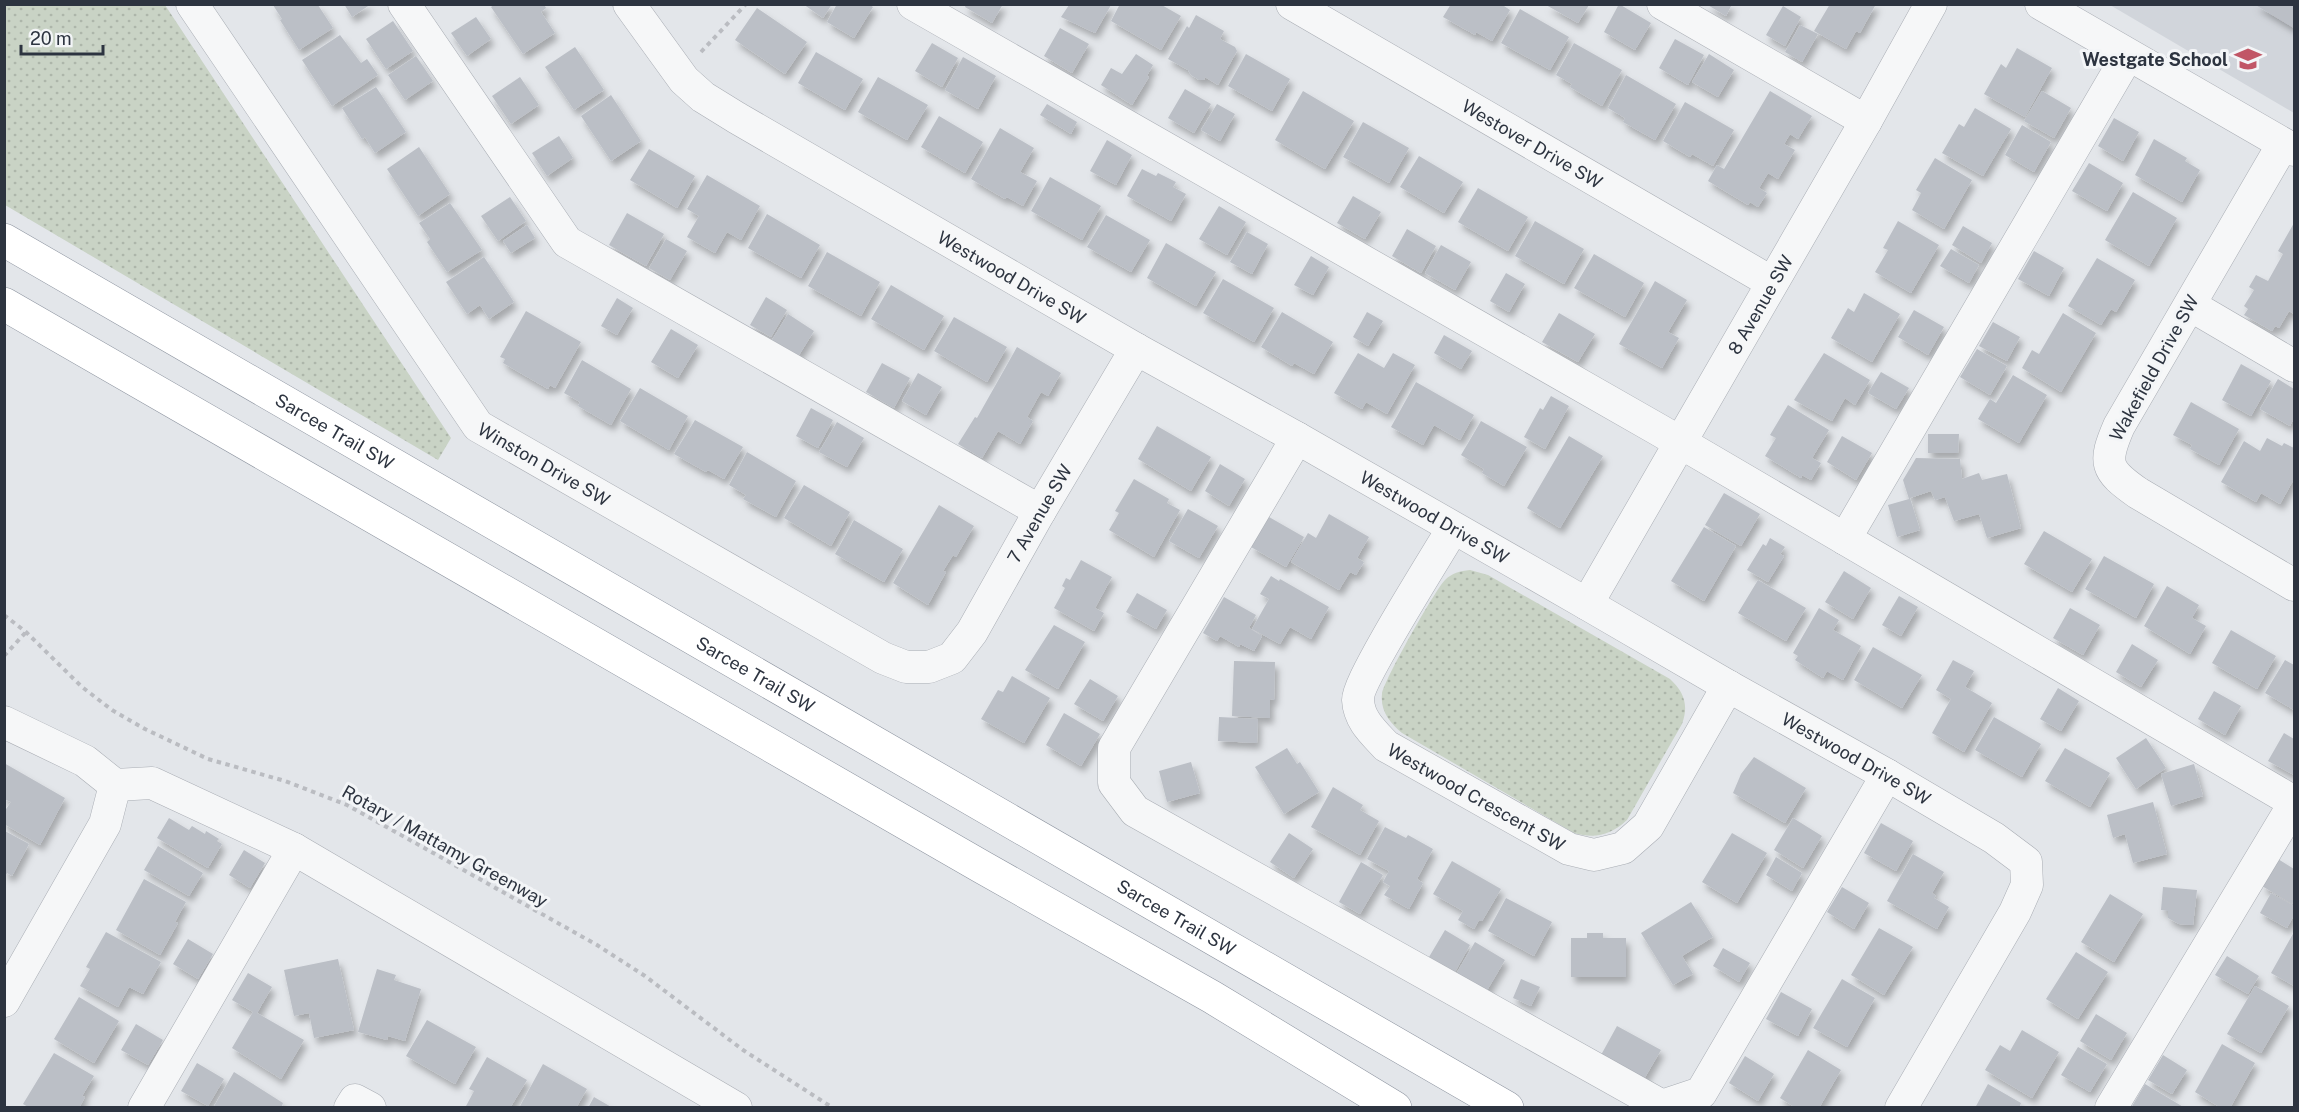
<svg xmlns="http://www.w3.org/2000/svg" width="2299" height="1112" font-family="'Public Sans',sans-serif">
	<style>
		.built { fill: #d1d5db }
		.park { fill: url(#park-dots) }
		.building { fill: #bbbfc6; filter: url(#shadow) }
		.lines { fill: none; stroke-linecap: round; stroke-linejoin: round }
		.minor-casing { stroke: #a9adb4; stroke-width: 33 }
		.highway-casing { stroke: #8c939f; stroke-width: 34 }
		.path { stroke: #babcc1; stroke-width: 4; stroke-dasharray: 4.5 4.5; stroke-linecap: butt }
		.minor { stroke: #f6f7f8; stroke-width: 32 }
		.highway { stroke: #fff; stroke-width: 33 }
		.labels { text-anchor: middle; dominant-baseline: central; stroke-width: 6; stroke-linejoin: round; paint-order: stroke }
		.poi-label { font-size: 18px; font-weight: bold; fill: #2d3440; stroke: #f3f5f7; text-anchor: end }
		.street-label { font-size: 18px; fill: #2d3440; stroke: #f3f5f7 }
	</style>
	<defs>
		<pattern id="park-dots" width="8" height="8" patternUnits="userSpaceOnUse" patternTransform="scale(1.5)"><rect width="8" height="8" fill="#c9d3c5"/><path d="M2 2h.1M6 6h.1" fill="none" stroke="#adb6aa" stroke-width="1.8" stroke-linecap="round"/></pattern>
		<filter id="shadow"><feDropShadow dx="3.5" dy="6" stdDeviation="3" flood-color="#0004"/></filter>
	</defs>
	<rect width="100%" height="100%" fill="#e3e6ea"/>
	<path class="built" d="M2110,5H2294V113Z"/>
	<path class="park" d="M5,4L165,5L451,438L438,460L5,205Z
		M1470,570L1488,575L1670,679C1684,692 1689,705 1682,724L1627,820C1611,835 1595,839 1574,833L1402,733C1390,723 1380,711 1382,694C1383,682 1435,590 1445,580C1452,573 1460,571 1470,570Z"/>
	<path class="building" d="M344,4H371L352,17Z
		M495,4H544L546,8L541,12L555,33L523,54L491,7Z
		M803,4H832L823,18Z
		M837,4H869L873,7L854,38L827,22Z
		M966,4H1003L992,23L965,7Z
		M1120,4H1160L1181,16L1161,50L1111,21Z
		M1451,4H1501L1510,10L1492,41L1476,32L1475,35L1443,17Z
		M1619,4L1651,23L1635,50L1604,32Z
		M1706,4H1732L1726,16Z
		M1830,4H1876L1860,33L1856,31L1846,49L1814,31Z
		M2254,4H2294V28Z
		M273,5H318L333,28L299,50L280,20L282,19Z
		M1069,5H1111L1095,33L1061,17Z
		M1546,5H1589L1578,23Z
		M1783,6L1801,17L1785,46L1766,35Z
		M757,8L807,42L785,74L735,40Z
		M1520,9L1569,37L1550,70L1501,43Z
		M1196,15L1224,31L1220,39L1235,47L1237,51L1218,85L1205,77L1204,80H1199L1191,75L1188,70L1168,59L1187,26L1189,28Z
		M476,17L491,39L467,56L451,33Z
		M393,21L413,51L386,69L366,39Z
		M1800,25L1818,34L1802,62L1785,52Z
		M1060,28L1089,44L1072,73L1044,56Z
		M340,35L361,63L367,59L378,75L332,106L302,60Z
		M1675,39L1704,55L1688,85L1659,68Z
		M932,43L958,58L942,87L915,71Z
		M1574,43L1622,70L1602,106L1570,87L1572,84L1556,75Z
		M575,47L604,90L574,110L545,67Z
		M2017,48L2052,68L2025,117L1984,94L2001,64L2006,68Z
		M816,52L863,79L845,110L798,83Z
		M1136,54L1153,65L1147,76L1149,77L1132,105L1101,85L1111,68L1122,74Z
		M1246,54L1290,79L1272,111L1228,86Z
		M1709,54L1734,70L1718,97L1692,82Z
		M416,56L433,81L405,100L388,75Z
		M963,57L996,76L978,109L945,90Z
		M1626,75L1676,104L1655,140L1623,122L1625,118L1608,108Z
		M520,77L539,105L511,124L492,96Z
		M878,77L928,105L907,140L858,112Z
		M376,87L406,132L375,153L365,137L362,139L342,108Z
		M1185,89L1211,104L1194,133L1168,118Z
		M1303,91L1354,121L1325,169L1275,140Z
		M1770,91L1812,116L1798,139L1790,134L1784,144L1795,150L1778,179L1768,173L1759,188L1767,193L1758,207L1750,202L1748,205L1708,181L1717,165L1724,169Z
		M2042,91L2071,108L2054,138L2024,121Z
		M611,95L641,141L611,161L581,116Z
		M1685,102L1734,130L1713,166L1692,154L1690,157L1663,141Z
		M1047,104L1077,122L1071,134L1040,115Z
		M1217,104L1235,114L1220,141L1201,130Z
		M1975,108L2011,129L1983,176L1942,153L1959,124L1964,127Z
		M939,116L983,142L965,173L921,147Z
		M2114,118L2139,132L2123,161L2098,146Z
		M1363,122L1409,148L1389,183L1343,157Z
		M2022,125L2051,142L2034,172L2005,155Z
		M1000,128L1034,148L1020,172L1037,181L1023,206L1007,197L1005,199L971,179Z
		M559,136L573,158L547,176L532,153Z
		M2154,139L2187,158L2185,161L2200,170L2182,202L2135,175Z
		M1107,140L1132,155L1116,185L1090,171Z
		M419,147L450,194L418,216L387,169Z
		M649,149L695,176L677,208L630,180Z
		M1419,156L1463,182L1444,213L1400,187Z
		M1935,158L1972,180L1944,229L1912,210L1921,193L1916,190Z
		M2089,163L2123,183L2107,211L2072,191Z
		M1142,169L1156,176L1158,173L1176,182L1173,187L1186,194L1171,221L1127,196Z
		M707,175L760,206L741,240L727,232L715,253L687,237L699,216L687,209Z
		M1050,177L1101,206L1082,240L1031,211Z
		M1478,188L1528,217L1508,251L1458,222Z
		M2133,192L2177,218L2149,266L2105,240Z
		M1353,196L1381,212L1365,239L1337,223Z
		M510,197L526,221L498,241L481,216Z
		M450,203L482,250L447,272L427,242L430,239L419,223Z
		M1219,206L1246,222L1227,255L1199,239Z
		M627,213L664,234L646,266L609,245Z
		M767,214L820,245L801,278L748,248Z
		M1106,215L1150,240L1131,272L1087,247Z
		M1535,221L1584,249L1564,284L1515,256Z
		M1898,221L1939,245L1911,293L1875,272L1888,250L1883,248Z
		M2294,223V314L2289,311L2279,328L2275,326L2272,331L2244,315L2248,309L2244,306L2254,290L2249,287L2256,275L2268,281L2283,254L2278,251Z
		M527,225L535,238L511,253L503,241Z
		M1963,226L1992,243L1981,263L1952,245Z
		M1407,229L1436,246L1421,273L1392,256Z
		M1247,232L1268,244L1252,274L1230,262Z
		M666,239L687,251L670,280L649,268Z
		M1166,243L1216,272L1196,306L1147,278Z
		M1441,245L1471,262L1455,290L1425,273Z
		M1951,249L1979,265L1969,283L1940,266Z
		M2034,251L2064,268L2049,296L2018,279Z
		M827,252L880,282L861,316L808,286Z
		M1594,254L1644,283L1625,317L1574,288Z
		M1311,256L1329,267L1313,295L1294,285Z
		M484,257L514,302L489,319L480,305L467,314L446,282Z
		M2097,258L2135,280L2116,312L2111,309L2101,325L2068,306Z
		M1506,273L1525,284L1509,312L1490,301Z
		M1223,279L1274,308L1254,342L1203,313Z
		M1655,281L1687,300L1668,332L1679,338L1662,368L1619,344Z
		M891,285L944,316L924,350L871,319Z
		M1864,293L1900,314L1872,362L1831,338L1848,308L1854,312Z
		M766,297L787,310L771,337L750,325Z
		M617,298L633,308L617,335L601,326Z
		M1914,310L1944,327L1928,355L1898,337Z
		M526,311L581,342L555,388L550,385L548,389L503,363L505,359L500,357Z
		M1282,312L1333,342L1314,374L1294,363L1292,366L1261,347Z
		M1367,312L1383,321L1368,346L1353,337Z
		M1559,313L1595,334L1578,362L1542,342Z
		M2063,313L2096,333L2061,392L2022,368L2032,350L2039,354Z
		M788,314L814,331L799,355L772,340Z
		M954,317L1007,347L987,382L934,351Z
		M1993,322L2020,337L2007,361L1979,346Z
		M671,329L698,345L678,378L651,362Z
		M1444,335L1472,351L1461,369L1434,353Z
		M1017,347L1061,373L1048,396L1041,392L1027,417L1033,421L1020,444L998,431L982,458L958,444L975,417L977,418Z
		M1977,349L2007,366L1990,395L1960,377Z
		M1358,353L1384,368L1393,353L1415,365L1387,414L1366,402L1362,409L1334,393Z
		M1824,353L1870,380L1855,405L1845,398L1832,421L1794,400Z
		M582,360L631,389L611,425L578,406L580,402L564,393Z
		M882,363L910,378L894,408L866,392Z
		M2241,364L2271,381L2251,416L2222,400Z
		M1881,372L1909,388L1896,409L1868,393Z
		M918,373L942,387L926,415L902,401Z
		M2013,375L2047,395L2019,443L1978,419L1990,399L1996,403Z
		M2278,379L2294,389V418L2290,426L2260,409Z
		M1416,382L1474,415L1460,440L1434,425L1423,445L1391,427Z
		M640,388L688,416L669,450L620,421Z
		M1551,396L1569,406L1545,449L1524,437L1540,408L1543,410Z
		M2191,402L2239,429L2219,465L2190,449L2192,445L2173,435Z
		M1788,405L1829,430L1812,458L1821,463L1811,480L1802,475L1801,478L1765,456L1776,438L1770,435Z
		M811,408L833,420L818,448L796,436Z
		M695,420L743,447L724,479L708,470L706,472L674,454Z
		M1481,421L1527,447L1504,486L1482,473L1484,469L1461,455Z
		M837,422L864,438L847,467L819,452Z
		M1157,426L1211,457L1191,491L1138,459Z
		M1928,434H1959L1958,453H1928Z
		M1569,436L1603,456L1560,528L1527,508Z
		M1842,436L1872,453L1856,480L1827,462Z
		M2267,438L2282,446L2284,443L2294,448V479L2280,504L2261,493L2256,502L2221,482L2244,441L2260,451Z
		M747,452L796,481L776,517L743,499L746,495L729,485Z
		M1916,458L1960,459L1962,479L1979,473L1982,480L2007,474L2021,528L1987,538L1979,514L1954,521L1945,497L1935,500L1931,491L1910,498L1920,530L1897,537L1888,505L1909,499L1903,480Z
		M1220,464L1245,479L1229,506L1205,491Z
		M1134,479L1169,499L1167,503L1180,510L1154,557L1109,530L1119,513L1115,511Z
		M804,485L850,512L831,546L784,518Z
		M1724,493L1760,514L1741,546L1705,525Z
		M939,505L974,526L956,557L953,555L943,571L946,572L928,605L893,583Z
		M1188,509L1218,526L1199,558L1169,541Z
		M1329,514L1369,537L1357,558L1364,562L1356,575L1350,572L1339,590L1291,562L1308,533L1316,538Z
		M1269,517L1304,537L1286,567L1251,547Z
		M854,520L903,549L884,582L835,554Z
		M1704,527L1736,546L1704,601L1671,581Z
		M2044,531L2092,559L2072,592L2024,564Z
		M1770,538L1785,547L1780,554L1784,556L1768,582L1747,570L1763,544L1766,546Z
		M2104,556L2154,584L2136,618L2085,589Z
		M1081,560L1112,577L1095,608L1104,613L1094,631L1054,608L1065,588L1062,586L1066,578L1070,580Z
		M1844,571L1871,588L1853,619L1825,602Z
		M1271,576L1279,581L1280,579L1329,607L1311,639L1290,627L1280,644L1252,629L1269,599L1260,594Z
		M1758,580L1806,608L1786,641L1738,613Z
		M2167,586L2199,605L2192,618L2206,626L2190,654L2144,626Z
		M1137,593L1167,610L1156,629L1126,612Z
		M1899,596L1918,607L1901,636L1882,625Z
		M1224,597L1256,615L1249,628L1262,636L1254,651L1240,644L1239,647L1220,636L1217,641L1203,633Z
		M1819,608L1839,620L1833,630L1861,646L1843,680L1827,671L1823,678L1795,660L1798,656L1793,653Z
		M2070,608L2100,625L2083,655L2053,638Z
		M1054,625L1085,642L1058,689L1025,670Z
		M2231,630L2276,656L2257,689L2212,663Z
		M2132,644L2158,660L2141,687L2116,672Z
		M1873,647L1922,675L1902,708L1854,680Z
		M1953,660L1974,671L1965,687L1992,703L1964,752L1932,733L1951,699L1936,690Z
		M2285,660L2294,665V710L2265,693Z
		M1234,661L1275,662L1274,700L1270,699V718L1232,716Z
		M1012,676L1050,698L1024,743L981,719L998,690L1003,692Z
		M1090,679L1118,696L1103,721L1074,704Z
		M2058,688L2079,701L2061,731L2040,719Z
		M2214,691L2241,706L2225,735L2198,719Z
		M1064,713L1100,734L1081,766L1046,745Z
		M1219,717L1258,719L1257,743L1218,741Z
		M1994,717L2041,744L2022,777L1975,750Z
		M2284,733L2294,739V775L2268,761Z
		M2146,738L2166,768L2136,789L2116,758Z
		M1287,748L1297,764L1300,762L1319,792L1284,814L1255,767Z
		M2065,748L2110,773L2090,807L2045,781Z
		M1754,757L1806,788L1785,823L1733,793L1741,774Z
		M1191,762L1200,793L1167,802L1159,771Z
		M4,763L65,798L40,845L4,824V812L11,802L4,799Z
		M2194,764L2203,796L2171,806L2161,774Z
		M1333,787L1363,805L1360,810L1379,821L1360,855L1311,827Z
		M2153,802L2167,854L2133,863L2125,834L2113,838L2107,815Z
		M169,818L189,830L192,826L205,834L206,831L219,839L217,841L222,844L208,868L157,838Z
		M1793,818L1822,836L1803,868L1774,850Z
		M1881,823L1913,841L1896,871L1864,853Z
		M1385,827L1406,838L1408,835L1433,849L1417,879L1423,883L1409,909L1384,895L1390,886L1383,882L1389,871L1367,859Z
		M5,831L29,844L12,876L7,873L5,877Z
		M1289,833L1313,849L1294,878L1270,862Z
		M1732,833L1767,853L1737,903L1702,882Z
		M158,846L203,873L189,896L144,870Z
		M244,850L265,863L250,888L229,875Z
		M1913,854L1944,872L1932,893L1936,896L1934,898L1949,907L1937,929L1887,901Z
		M1776,857L1802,873L1792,891L1766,875Z
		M2278,859L2294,869V900L2292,904L2262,886Z
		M1452,861L1501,889L1482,921L1479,920L1474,929L1458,920L1463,911L1433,894Z
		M1361,862L1383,875L1360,914L1339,902Z
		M144,879L186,902L175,922L178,923L160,955L116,930Z
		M1842,887L1869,903L1854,929L1827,912Z
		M2163,887L2197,890L2193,925L2179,924L2168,918V911L2161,910Z
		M2271,893L2294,906V915L2287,928L2260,913Z
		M2110,894L2143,914L2114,962L2081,942Z
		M1506,898L1552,922L1534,956L1488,931Z
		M1691,902L1713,937L1682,956L1693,974L1673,985L1641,933Z
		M1879,928L1913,947L1884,995L1851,975Z
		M1445,930L1470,945L1455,972L1429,957Z
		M106,932L161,962L143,994L129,987L118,1007L80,986L90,969L86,967Z
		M2294,932V986L2271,973Z
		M1587,933H1603V938H1626V977H1571V938H1587Z
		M188,939L213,954L198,979L173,964Z
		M1475,942L1505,960L1486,992L1456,974Z
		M1723,948L1750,963L1739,982L1713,966Z
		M2076,952L2108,972L2078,1019L2046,999Z
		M2227,956L2259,976L2248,994L2215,975Z
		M338,959L354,1030L314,1038L309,1013L294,1016L284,970Z
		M377,969L396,975L394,980L421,989L405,1041L388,1036L387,1040L358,1032Z
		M248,973L272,987L257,1013L304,1040L281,1079L232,1048L253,1012L232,1000Z
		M1521,979L1540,987L1531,1006L1513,998Z
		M1842,979L1875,998L1847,1047L1813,1028Z
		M2255,986L2289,1006L2261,1053L2227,1034Z
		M1781,992L1812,1009L1798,1036L1766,1019Z
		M79,997L119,1021L94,1063L54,1039Z
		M2096,1014L2127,1033L2111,1060L2080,1041Z
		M427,1020L476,1047L455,1084L406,1056Z
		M136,1024L163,1040L148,1065L121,1050Z
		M1617,1026L1661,1050L1644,1079L1601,1055Z
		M2022,1030L2059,1052L2032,1098L1985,1070L2000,1045L2010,1051Z
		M2222,1044L2255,1063L2230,1108H2221L2195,1092Z
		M2078,1047L2107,1064L2090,1092L2061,1075Z
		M1808,1050L1841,1070L1819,1108H1796L1780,1098Z
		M54,1053L94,1076L82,1096L85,1097L79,1108H30L23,1104Z
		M2163,1055L2187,1070L2172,1094L2148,1080Z
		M1745,1056L1774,1074L1758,1101L1729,1083Z
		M487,1057L527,1080L510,1108H465L474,1091L469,1089Z
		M197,1063L224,1079L208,1106L181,1091Z
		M543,1064L587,1089L576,1108H519Z
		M234,1072L283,1103L281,1108H213Z
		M1988,1084L2021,1103L2019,1108H1975Z
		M2145,1084L2185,1108H2131Z
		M594,1097L613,1108H588Z"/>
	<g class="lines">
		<defs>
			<g id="minor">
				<path id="s1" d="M192,4L478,426L883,658L906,667H929L952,658L972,632L1040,511L1136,349"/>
				<path d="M404,4L567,242L1040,511"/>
				<path id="s2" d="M629,4L684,80L703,97L737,118L1136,349L1297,438L1587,604L1728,686L1887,775L1994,838L2026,862L2027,885L2015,912L1901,1108"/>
				<path d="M913,4L1659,430L2294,802"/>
				<path id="s3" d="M1292,4L1771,282"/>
				<path d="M1663,4L1866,121"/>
				<path d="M2041,4L2294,150"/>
				<path d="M2283,144L2119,426C2103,463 2105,470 2138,493L2294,585"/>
				<path d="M2190,305L2294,366"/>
				<path d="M1297,438L1114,748V783L1135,811L1662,1106L1701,1093L1887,775"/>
				<path id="s4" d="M1453,528C1438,554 1357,681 1358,700C1359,720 1373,732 1386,746L1569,849L1594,855L1623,848L1648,826L1728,686"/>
				<path d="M1845,539L2128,55"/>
				<path id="s5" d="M1587,604L1866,121L1931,4"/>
				<path d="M4,722L85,761L115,785L105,824L4,1001"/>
				<path d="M115,785L152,783L294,849L736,1108"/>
				<path d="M144,1108L294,849"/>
				<path d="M350,1108L355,1100L370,1108"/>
				<path d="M2111,1108L2294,804"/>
			</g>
			<g id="highway">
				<path id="s6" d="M4,240L1507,1108"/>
				<path d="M4,304L982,867L1212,997L1395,1108"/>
			</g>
		</defs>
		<use href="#minor" class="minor-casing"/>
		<use href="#highway" class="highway-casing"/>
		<path class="path" d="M701,52L746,4
			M4,615L26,632L82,687L112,710L145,729L208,759L285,781L347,805L419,845L597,945L645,976L743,1050L833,1108
			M4,656L26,632"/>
		<use href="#minor" class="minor"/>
		<use href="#highway" class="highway"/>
	</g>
	<defs>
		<symbol id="school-bare" viewBox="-9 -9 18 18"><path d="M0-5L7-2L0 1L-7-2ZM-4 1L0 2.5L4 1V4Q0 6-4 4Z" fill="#c15666" stroke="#f3f5f7" stroke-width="2.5" paint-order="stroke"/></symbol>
	</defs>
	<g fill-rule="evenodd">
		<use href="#school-bare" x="2229" y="40" width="38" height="38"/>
	</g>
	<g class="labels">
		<g class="poi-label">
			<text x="2228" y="59">Westgate School</text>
		</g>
		<g class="street-label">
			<text stroke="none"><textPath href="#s3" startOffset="278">Westover Drive SW</textPath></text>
			<text stroke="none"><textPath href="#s2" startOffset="477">Westwood Drive SW</textPath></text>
			<text stroke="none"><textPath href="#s5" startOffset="346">8 Avenue SW</textPath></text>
			<text transform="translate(2154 368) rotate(-61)">Wakefield Drive SW</text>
			<text stroke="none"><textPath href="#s6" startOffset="382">Sarcee Trail SW</textPath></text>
			<text stroke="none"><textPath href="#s1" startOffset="586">Winston Drive SW</textPath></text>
			<text stroke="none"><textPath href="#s1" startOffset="1218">7 Avenue SW</textPath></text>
			<text stroke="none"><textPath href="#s2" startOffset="963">Westwood Drive SW</textPath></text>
			<text stroke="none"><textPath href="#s6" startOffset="868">Sarcee Trail SW</textPath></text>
			<text stroke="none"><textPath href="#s2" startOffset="1449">Westwood Drive SW</textPath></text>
			<text stroke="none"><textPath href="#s4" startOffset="356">Westwood Crescent SW</textPath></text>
			<text transform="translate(445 846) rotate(29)">Rotary / Mattamy Greenway</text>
			<text stroke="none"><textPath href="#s6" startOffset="1354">Sarcee Trail SW</textPath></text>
		</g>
	</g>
	<rect width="2299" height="1112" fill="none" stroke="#2d3440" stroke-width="12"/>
	<path d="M21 45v9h82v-9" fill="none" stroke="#2d3440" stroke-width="3"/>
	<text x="30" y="45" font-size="18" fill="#2d3440" stroke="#f3f5f7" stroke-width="4.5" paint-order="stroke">20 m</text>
</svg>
